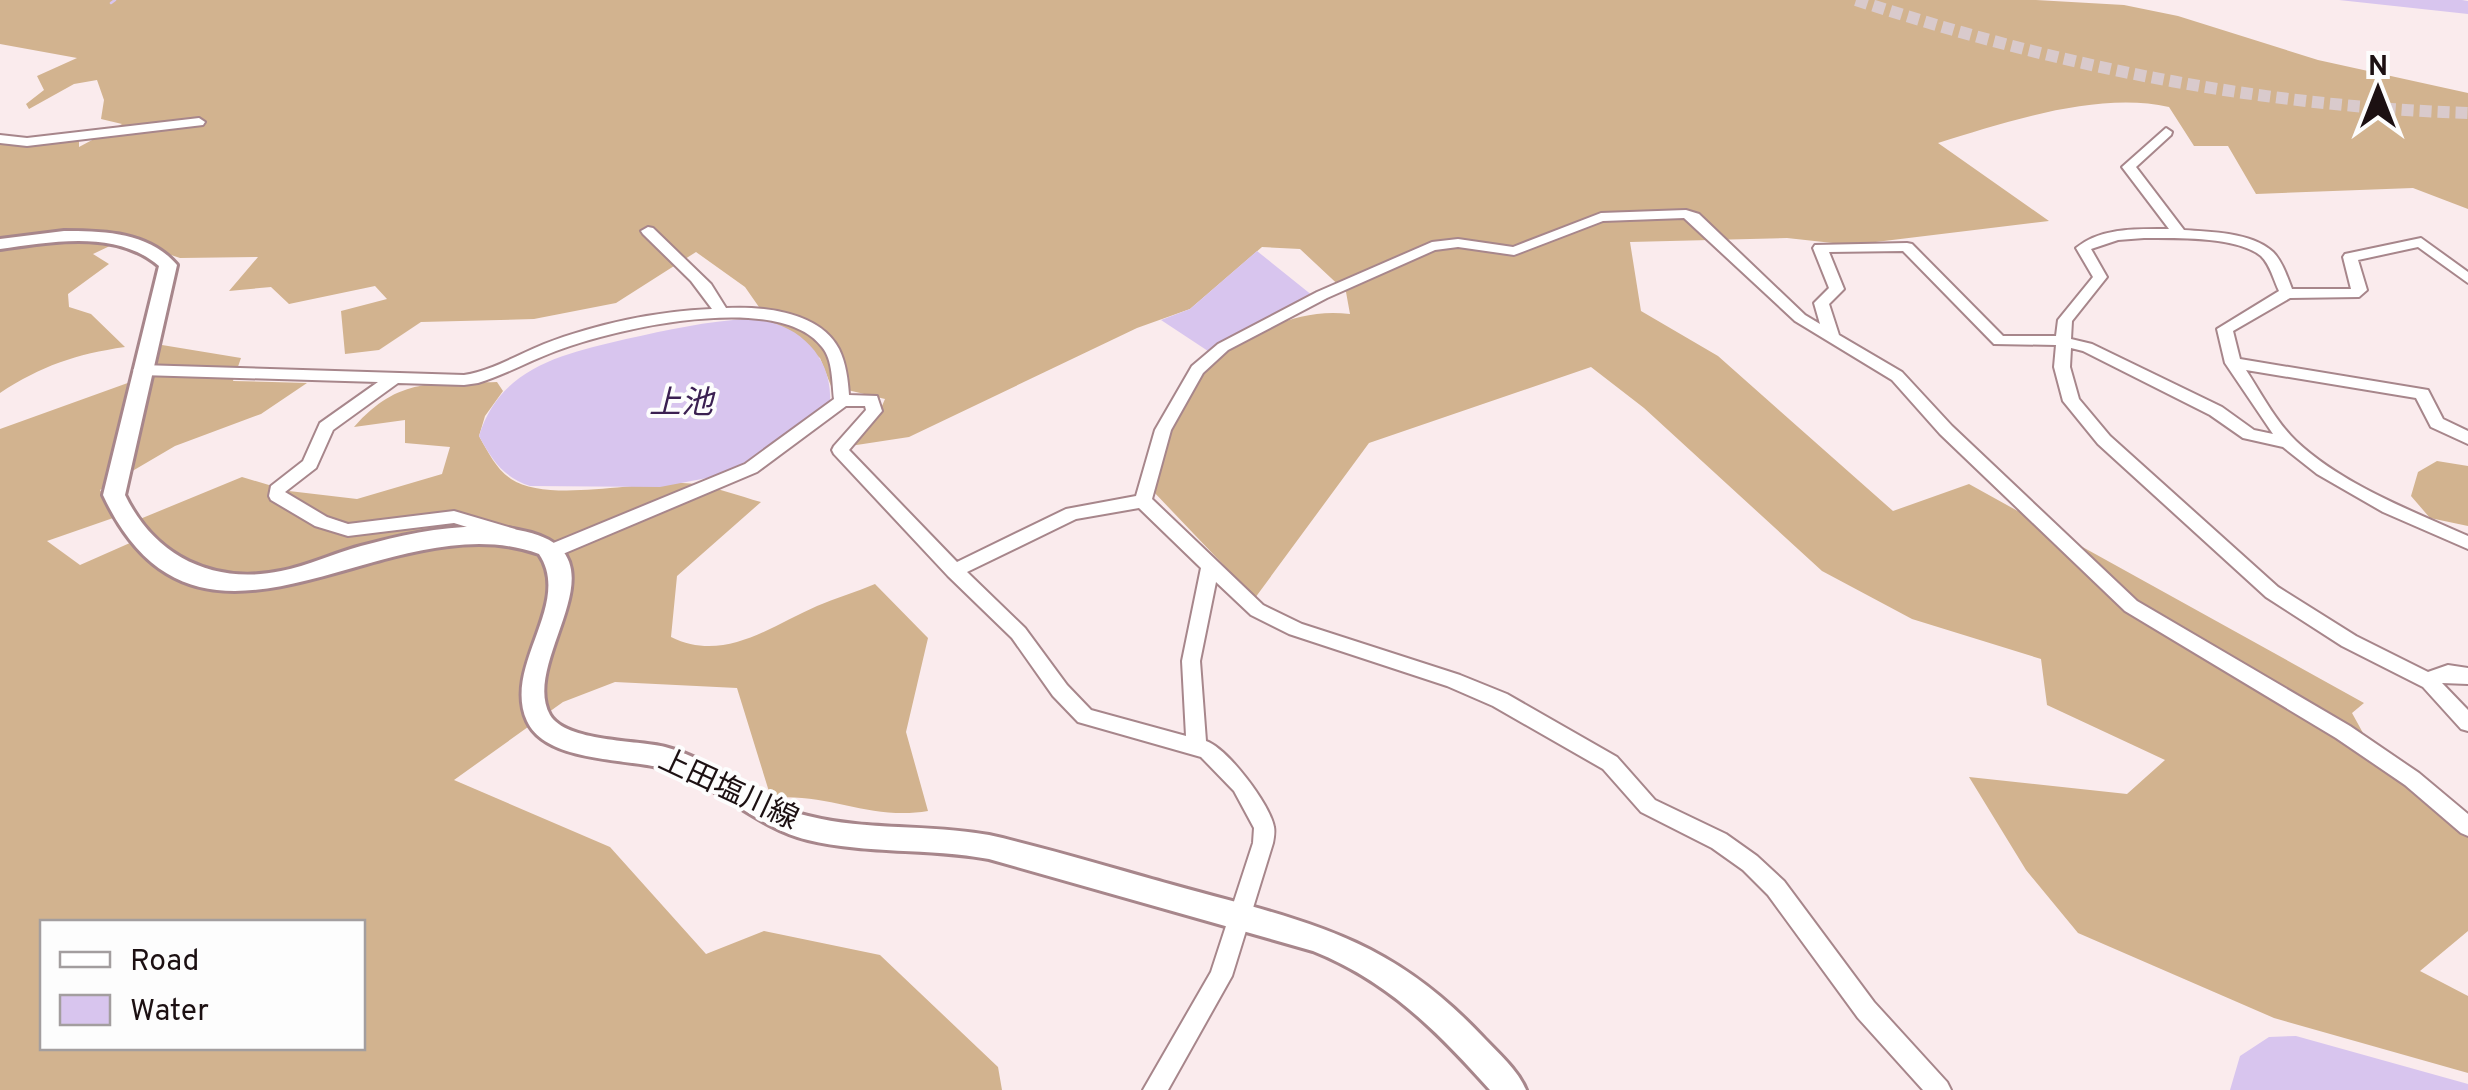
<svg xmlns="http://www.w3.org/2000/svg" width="2468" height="1090" font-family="Overpass,'Noto Sans JP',sans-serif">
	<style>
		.forest { fill: #d2b38f; fill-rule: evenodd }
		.water { fill: #d8c5ee }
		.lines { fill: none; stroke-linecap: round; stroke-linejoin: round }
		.stream { stroke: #d8c5ee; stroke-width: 2.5 }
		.minor-tunnel { stroke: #d9cacc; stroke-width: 12; stroke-dasharray: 12 6; stroke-linecap: butt }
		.minor-casing { stroke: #a7868b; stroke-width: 4 }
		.major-casing { stroke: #a7868b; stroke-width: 6 }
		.minor { fill: #fff; fill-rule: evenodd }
		.major { fill: #fff; fill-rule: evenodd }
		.labels { text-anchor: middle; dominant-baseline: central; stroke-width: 8; stroke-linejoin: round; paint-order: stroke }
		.street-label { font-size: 30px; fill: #1c1012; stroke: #fdfdfd }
		.water-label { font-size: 32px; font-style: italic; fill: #3b2052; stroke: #fdfdfd }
	</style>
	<rect width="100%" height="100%" fill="#faebed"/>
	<path class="forest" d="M0,0H2036L2124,5L2178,16L2318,60L2468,93V209L2413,188L2256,194L2228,146H2194L2169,107C2098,91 2006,122 1938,143L2049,221L1851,245L1787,238L1630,242L1641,311L1718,356L1893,511L1969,484L2364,703L2352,713L2379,762L2468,833V931L2420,971L2468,996V1073L2274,1018L2078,933L2026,870L1969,777L2127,794L2165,760L2047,705L2041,659L1912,619L1822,571L1644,408L1591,367L1369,443L1255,598L1151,489C1175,414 1187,367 1262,331C1291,317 1319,310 1350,314L1346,292L1300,249L1262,247L1190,309L1137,328L909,437L850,446L878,415L885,399L831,386L820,358L768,320L745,287L696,252L616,303L534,319L421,322L379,350L345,354L341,311L387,299L375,286L289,304L271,287L229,291L258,257L180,258L132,242L84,234L0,242V142L79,138V147L122,124L101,119L104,100L97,80L74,84L29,109L26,104L44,90L37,76L77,58L0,44Z
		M66,237L114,244L93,254L109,264L68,294L69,307L91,314L125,347C76,354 41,366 0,393V247Z
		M162,345L241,358L233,381L307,383L261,414L175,446L100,490L116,517L47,541L80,565L148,535L140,519L242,477L289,491L357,499L442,474L450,447L405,443V420L354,427C399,376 434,384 497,382L503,391L485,416L479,436C488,452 496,469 511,479C550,505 649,478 694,484C716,487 739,496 761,502L677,576L671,637C724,663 769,627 817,606C836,598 856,592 875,584L928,638L906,732L928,811C871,821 828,792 771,798L737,688L615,682L563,702L454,780L610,847L706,954L764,931L880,955L998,1067L1002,1090H0V429L136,380ZM42,922H362V1048H42Z
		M2437,461L2468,466V526L2430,518L2411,496L2418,472Z"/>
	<path class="water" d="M2339,0H2462L2468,1V14Z
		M1257,251L1313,296L1211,353L1161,320L1190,309Z
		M749,319C794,320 833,354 830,402L728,474L660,487L530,486C503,477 492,460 479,436C500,367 563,354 626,339C668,330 706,321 749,319Z
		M2296,1036L2468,1084V1090H2230L2240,1056L2269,1037Z"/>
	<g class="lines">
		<path class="stream" d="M111,3L115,0"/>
		<path class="minor-tunnel" d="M1856,0C2057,66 2257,106 2468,113"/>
		<defs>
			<path id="minor" d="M199,118L205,122L203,125L27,146L0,143V135L27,138Z
				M2166,128L2172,132L2171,135L2136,167L2184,230C2210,232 2252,232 2273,252C2282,261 2287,276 2292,289H2351L2343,257L2345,254L2421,238L2468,272V283L2418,247L2358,260L2367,290L2359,297L2290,298L2233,331L2240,359L2428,390L2443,419L2468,431V444L2431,427L2416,398L2246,370C2261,393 2276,422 2296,441C2343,485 2410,510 2468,536V549L2383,512L2317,474L2283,447L2243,438L2210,415L2083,351L2071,348L2070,367L2079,399L2110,436L2278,587L2356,636L2428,672L2448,665L2468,668V684L2442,683L2468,710V731L2461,729L2423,687L2342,646L2266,597L2098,444L2063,401L2054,367L2056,345L1994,344L1903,251L1829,252L1844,289L1829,304L1839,335L1902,372L1952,426L2137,601L2350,726L2419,773L2468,814V836L2461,833L2405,785L2336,738L2125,611L1940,434L1892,380L1795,321L1684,218L1603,221L1514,255L1458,247L1435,250L1327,298L1228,350L1203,373L1171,430L1152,499L1263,605L1302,624L1460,675L1507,694L1617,757L1655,800L1726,834L1757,856L1784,881L1874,1002L1947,1082L1951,1090H1923L1858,1018L1768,895L1743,870L1712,848L1641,812L1603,769L1493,706L1447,686L1289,634L1251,615L1216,582L1200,661L1206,741C1227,748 1270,804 1274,827C1275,832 1274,838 1273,843L1232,976L1168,1090H1143L1211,972L1253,843L1254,828L1234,791L1201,757L1078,722L1053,696L1012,638L948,576L834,454L832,450L834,446L866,410L865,406H846L757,472L558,556H546L543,551L546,546L745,464L834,399C832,383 833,360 822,347C779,290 613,329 556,351C529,361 505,375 478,383L464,385L398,383L333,430L316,468L285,492L327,517L348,524L454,511L515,529L518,534L515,539L509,540L454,523L348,536L315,526L271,500L269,496L271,486L303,461L320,423L378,382L141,375L133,370L141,365L464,375C493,370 517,355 544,344C596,324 657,311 712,309L691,281L643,234L641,231L648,227L653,228L711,284L726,308C764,306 820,312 839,349C846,363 848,380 849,395L877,396L882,411L849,450L957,562L1066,509L1136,496L1155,430L1192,366L1218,344L1317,292L1432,242L1458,239L1513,247L1601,213L1686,210L1699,214L1805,315L1820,324L1814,303L1829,288L1813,248L1815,245L1907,243L1912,244L2003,336H2056L2058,320L2093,277L2076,248C2101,227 2138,229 2169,229L2122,167ZM2144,238C2174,238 2237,236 2261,256C2270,264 2274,281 2279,291L2217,329L2225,363L2273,434L2254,430L2222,407L2092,344L2071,339L2072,321L2107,277L2091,249L2118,240ZM1139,508L1201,568L1182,661L1186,736L1091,710L1067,685L1025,628L967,572L1076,519Z"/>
			<path id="major" d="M64,231C104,231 149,232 177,265L125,495C155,557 214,585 281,571C308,566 334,553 361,546C409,533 468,520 518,530C636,551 518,659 550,715C566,742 638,740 665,747C717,760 756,804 808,816C867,831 929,824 989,835C1051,849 1112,868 1173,885C1303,921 1386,934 1483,1037C1498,1053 1518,1070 1526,1090H1490C1437,1031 1388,981 1313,951L989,859C929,848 866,854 808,840C755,827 717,784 666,769C628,758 546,763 527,721C502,666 573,604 539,554C387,498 201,704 103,495L159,266C116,229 51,242 0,249V239Z"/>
		</defs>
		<use href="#minor" class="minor-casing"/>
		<use href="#major" class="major-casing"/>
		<use href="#minor" class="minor"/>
		<use href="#major" class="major"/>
	</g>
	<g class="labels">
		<g class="street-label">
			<text transform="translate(728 791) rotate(25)">上田塩川線</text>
		</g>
		<g class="water-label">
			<text x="681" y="405">上池</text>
		</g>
	</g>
	<rect x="40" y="920" width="325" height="130" fill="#fdfdfd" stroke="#a39e9f" stroke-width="2.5"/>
	<rect x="60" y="952" width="50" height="15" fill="#ffffff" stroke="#a39e9f" stroke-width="2.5"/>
	<text x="130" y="970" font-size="30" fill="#1c1012">Road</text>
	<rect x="60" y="995" width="50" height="30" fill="#d8c5ee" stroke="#a39e9f" stroke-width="2.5"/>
	<text x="130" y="1020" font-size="30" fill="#1c1012">Water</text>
	<g transform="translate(2378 90)" stroke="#fdfdfd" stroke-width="8" paint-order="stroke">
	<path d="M0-8L18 38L0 25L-18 38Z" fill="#1c1012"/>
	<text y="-15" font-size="28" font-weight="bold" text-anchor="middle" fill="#1c1012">N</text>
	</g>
</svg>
